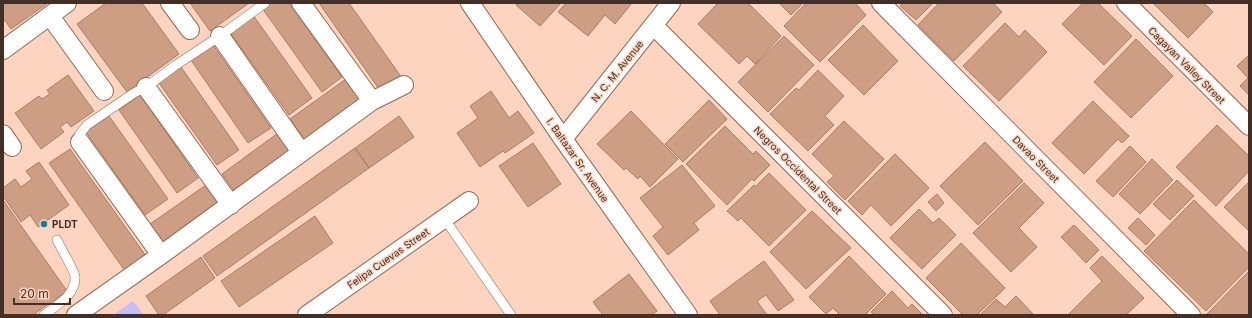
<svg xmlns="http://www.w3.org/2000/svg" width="1252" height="318" font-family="Inter,sans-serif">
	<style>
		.green { fill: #c5c0fb }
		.building { fill: #cd9d84; stroke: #ac7d66 }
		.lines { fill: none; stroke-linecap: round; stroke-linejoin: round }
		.service-casing { stroke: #966851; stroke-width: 10 }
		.minor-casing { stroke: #966851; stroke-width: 20 }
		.service { stroke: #fff; stroke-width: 9 }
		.minor { stroke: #fff; stroke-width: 18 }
		.poi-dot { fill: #0a82a8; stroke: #fdd4c0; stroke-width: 1.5 }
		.labels { text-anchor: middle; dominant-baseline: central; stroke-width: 3; stroke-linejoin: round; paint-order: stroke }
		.street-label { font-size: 10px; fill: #432f25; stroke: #fdd4c0 }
		.poi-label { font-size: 10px; font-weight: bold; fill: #432f25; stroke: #fdd4c0; text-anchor: start }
	</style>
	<rect width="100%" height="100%" fill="#fdd4c0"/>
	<path class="green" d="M133,301L144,315H113Z"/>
	<path class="building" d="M3,3H48L11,29L3,18Z
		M106,3H142L179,54L127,92L77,24Z
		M190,3H249L210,31Z
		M270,3H289L342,77L322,92L262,8Z
		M319,3H349L402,78L381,92Z
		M518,3H561L540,26L516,5Z
		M566,3H632L615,24L605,15L588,36L558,12Z
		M718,3H748L781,36L755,64L747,56L739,64L698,24Z
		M779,3H803L791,15Z
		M806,3H855L866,15L820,62L784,26Z
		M903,3H933L916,20L900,6Z
		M939,3H993L1002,12L954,61L918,25Z
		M1083,3H1098L1132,36L1104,65L1062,24Z
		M1153,3H1204L1213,12L1188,38Z
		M253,15L312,98L289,115L229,31Z
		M1005,23L1019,37L1025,30L1047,52L999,101L963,66Z
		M863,25L898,61L864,95L828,60Z
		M784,36L814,65L768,112L738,82Z
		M1136,39L1173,76L1131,118L1094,82Z
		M213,45L271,128L248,143L191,60Z
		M1249,55V95L1240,86L1248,78L1237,66Z
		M181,67L239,150L217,165L159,83Z
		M818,70L844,96L825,116L834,125L808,151L770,114L796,88L799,90Z
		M68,75L94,111L71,127L67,122L60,127L64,132L41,149L15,113L39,96L42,99L50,94L47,90Z
		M346,79L364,104L308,144L290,119Z
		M491,91L509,118L518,111L534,133L505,153L503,151L480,167L457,133L478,118L470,106Z
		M140,95L198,178L177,193L119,110Z
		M709,100L727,119L683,162L665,144Z
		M1093,101L1129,136L1122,143L1118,139L1084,174L1052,143Z
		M631,111L678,159L650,187L640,176L638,179L626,168L624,170L597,144Z
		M109,116L168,199L145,215L86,132Z
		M399,116L414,137L369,168L355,148Z
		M844,121L884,159L845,200L827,182L834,176L812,154Z
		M1217,125L1249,156V171L1216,206L1176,167Z
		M725,126L753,154L756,151L770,165L754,181L752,179L727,205L686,164Z
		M278,133L294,155L237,195L222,174Z
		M985,142L1023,181L978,225L940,186Z
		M533,143L561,184L528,207L499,166Z
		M1130,146L1146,162L1113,197L1096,181Z
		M355,148L369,168L217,276L203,256Z
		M70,149L146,256L125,271L49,163Z
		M895,154L929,188L891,226L871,205L862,215L848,201Z
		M1152,159L1173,180L1140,214L1119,194Z
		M39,162L69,205L38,227L30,215L21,222L3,196V188L15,179L21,187L32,179L26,171Z
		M682,165L715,206L694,223L699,230L668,255L653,236L663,227L640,198Z
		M769,173L806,210L769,246L741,218L738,221L727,211L754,185L755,187Z
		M1177,180L1194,196L1170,220L1153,204Z
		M1249,182V231L1224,207Z
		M1024,183L1044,203L1019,228L1037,247L1011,272L973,233Z
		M206,185L221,206L165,245L150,224Z
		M937,194L944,203L936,211L928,202Z
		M3,200L67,291L33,315H3Z
		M1194,200L1249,254V267L1206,311L1144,251Z
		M919,209L933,223L939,218L956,235L922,269L890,238Z
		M812,211L851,248L806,289L770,252Z
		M315,216L333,243L239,307L221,281Z
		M1138,218L1155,235L1146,245L1128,228Z
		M1074,225L1099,250L1086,263L1061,237Z
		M961,243L1005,288L977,315H963L926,278Z
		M849,256L886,294L865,315H840L833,308L826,314L809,297Z
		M1102,256L1144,298L1126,315H1068L1102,281L1090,268Z
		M201,257L215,278L163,315H159L146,296Z
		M764,261L794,300L778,311L766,295L757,301L767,315H720L710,301Z
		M1249,271V315H1209L1207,314Z
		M629,274L657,311L652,315H603L593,302Z
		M892,291L908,308L912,304L923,315H874L871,312Z
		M1016,296L1034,315H980L996,299L1005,307Z"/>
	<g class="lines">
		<defs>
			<path id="service" d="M80,142L78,138L80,134L87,125L134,93L146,87L176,65L220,36L265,3
				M444,218L511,315
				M44,315C56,306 76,295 75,277C75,271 60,247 57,240"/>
			<path id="minor" d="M170,3L190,30
				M301,3L372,101
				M470,3L563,139L688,315
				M881,3L1191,315
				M1126,3L1249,126
				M50,16L104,91
				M654,26L943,315
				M220,36L301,152
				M3,50L67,3
				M146,87L231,205
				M3,134L12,147
				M563,139L671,3
				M80,142L161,255
				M76,315L161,255L372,101L404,85
				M307,315L469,201"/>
		</defs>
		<use href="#service" class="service-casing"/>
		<use href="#minor" class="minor-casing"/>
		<use href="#service" class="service"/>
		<use href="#minor" class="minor"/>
	</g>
	<circle class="poi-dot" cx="44" cy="224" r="4"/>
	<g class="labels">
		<g class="street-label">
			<text transform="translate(1187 65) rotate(45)">Cagayan Valley Street</text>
			<text transform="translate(617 71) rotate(-51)">N. C. M. Avenue</text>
			<text transform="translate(1036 159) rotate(45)">Davao Street</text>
			<text transform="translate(578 160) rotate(55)">I. Baltazar Sr. Avenue</text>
			<text transform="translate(798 170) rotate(45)">Negros Occidental Street</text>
			<text transform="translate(388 258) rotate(-35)">Felipa Cuevas Street</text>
		</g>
		<g class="poi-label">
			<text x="52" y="224">PLDT</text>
		</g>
	</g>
	<rect width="1252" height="318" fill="none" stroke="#432f25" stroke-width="8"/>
	<path d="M14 298v6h56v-6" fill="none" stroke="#432f25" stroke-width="2"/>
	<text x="20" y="298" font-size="12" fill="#432f25" stroke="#fdd4c0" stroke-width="3" paint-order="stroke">20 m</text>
</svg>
